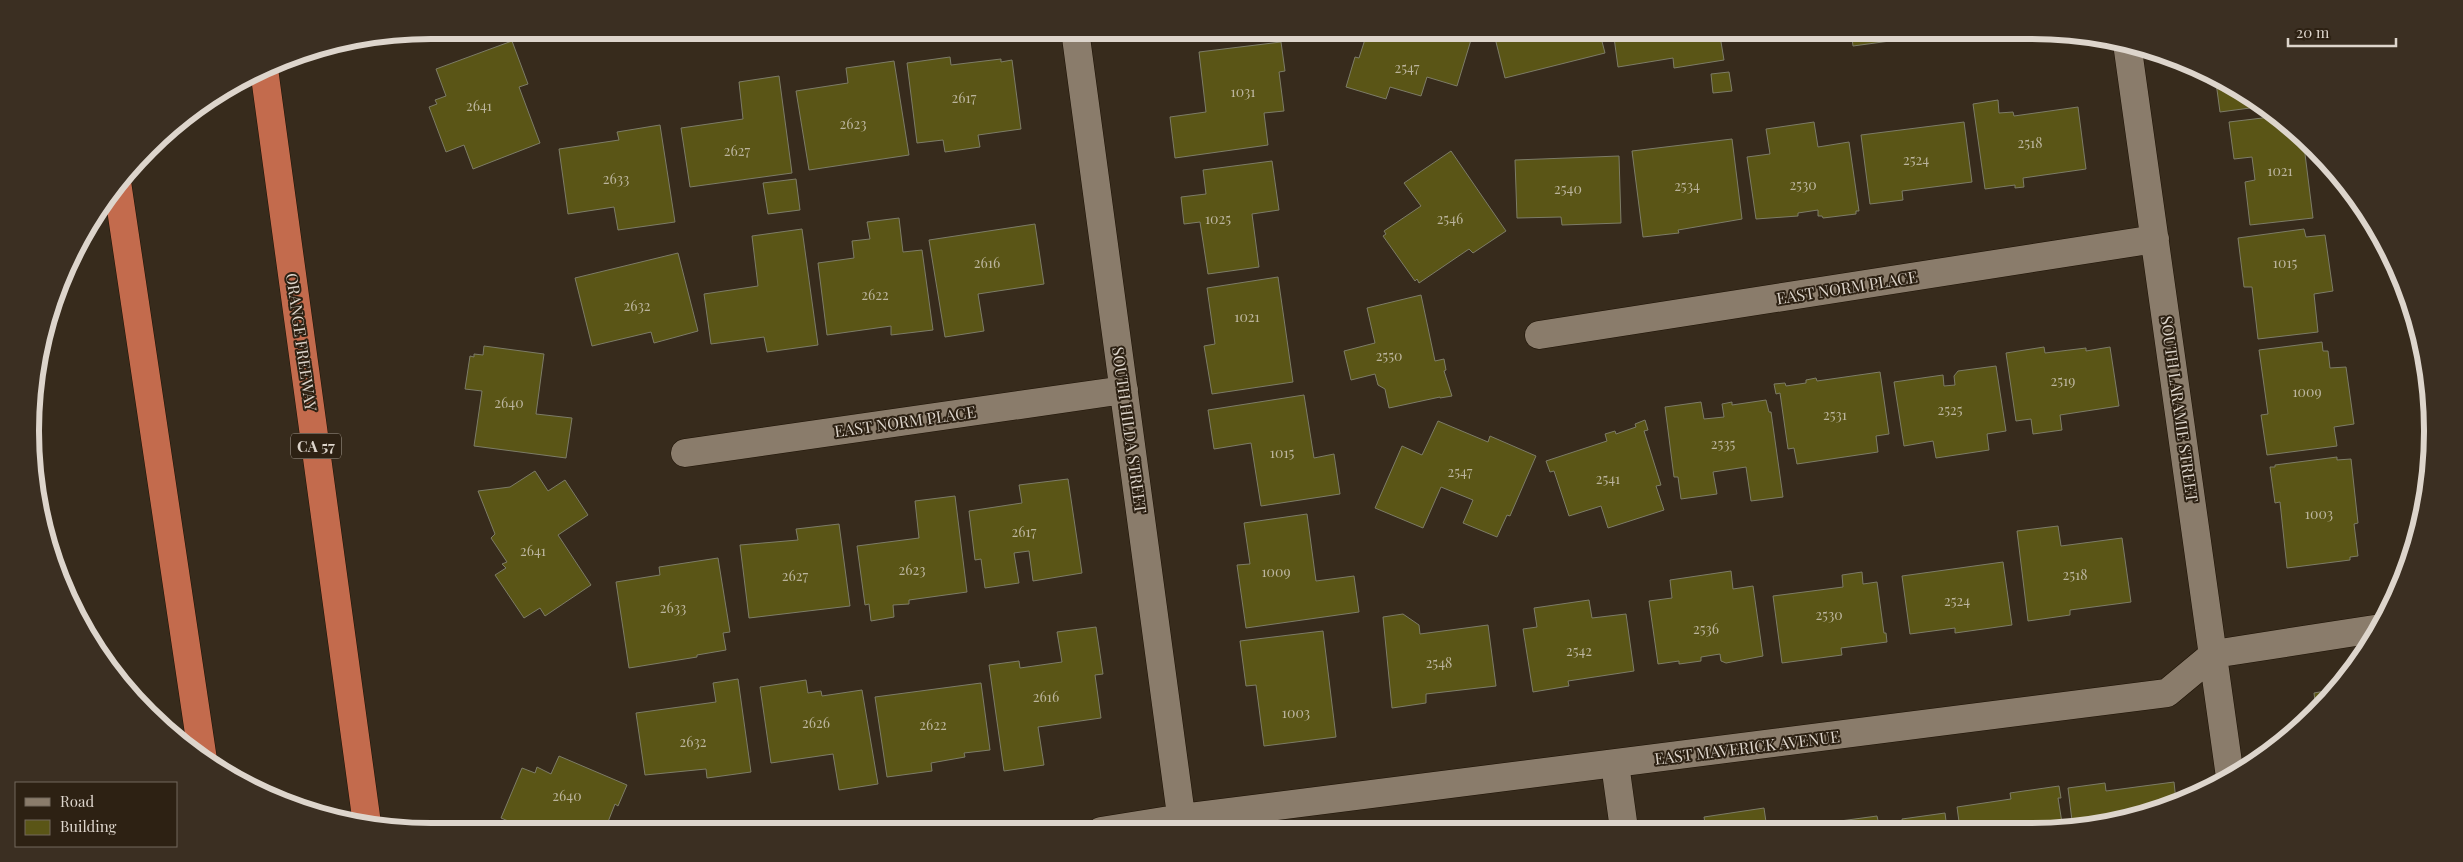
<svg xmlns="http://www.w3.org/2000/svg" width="2463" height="862" font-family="'Playfair Display',serif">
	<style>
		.building { fill: #5a5516; stroke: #7d7c67 }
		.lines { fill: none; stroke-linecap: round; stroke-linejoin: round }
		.street-casing { stroke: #1e1306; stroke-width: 29 }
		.highway-casing { stroke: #1e1306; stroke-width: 29 }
		.street { stroke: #8a7c6b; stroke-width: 28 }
		.highway { stroke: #c36b4d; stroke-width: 28 }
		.labels { text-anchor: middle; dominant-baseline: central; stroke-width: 4; stroke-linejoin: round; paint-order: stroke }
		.number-label { font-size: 14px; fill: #bcb59e }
		.shield { fill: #2d2113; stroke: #a89f94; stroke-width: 1 }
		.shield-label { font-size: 15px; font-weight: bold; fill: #ddd5cc }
		.street-label { font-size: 16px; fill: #ddd5cc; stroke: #2d2113 }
		.rim { fill: none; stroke: #ddd5cc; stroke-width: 6 }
	</style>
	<rect width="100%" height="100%" fill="#372b1c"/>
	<path class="building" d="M1195,30H1233L1196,35Z
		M1368,30H1474L1457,86L1427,77L1421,96L1390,87L1386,99L1346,87L1355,57L1359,58Z
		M1493,30H1599L1605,53L1505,78Z
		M1613,30H1719L1724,60L1674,68L1673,58L1618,67Z
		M1851,30H1888L1890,41L1853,46Z
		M512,41L528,84L519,87L540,143L473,169L464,145L446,152L429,107L437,104L435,100L446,96L436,69Z
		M1281,42L1285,71L1279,72L1284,111L1264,113L1268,145L1175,158L1170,117L1206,112L1199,52Z
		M950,57L951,65L1001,59V62L1012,60L1021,129L978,135L980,147L945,152L943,140L917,143L907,63Z
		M894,61L909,155L809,170L796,91L848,83L846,68Z
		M1729,72L1732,91L1713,93L1711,74Z
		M2215,75L2265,106L2220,112Z
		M779,76L792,173L690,187L681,128L743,119L739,82Z
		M1998,100L1999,113L2013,112L2014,116L2078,107L2086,169L2023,178L2024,187L2015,188V185L1985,189L1973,104Z
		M2279,116L2303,138L2313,218L2250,225L2245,182L2255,180L2252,157L2234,159L2229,122Z
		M1814,122L1818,147L1849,142L1859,211H1856V214L1823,218L1822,216H1818V210L1798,213V216L1756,219L1747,157L1770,154L1766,129Z
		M1964,122L1972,182L1902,191L1903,200L1870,204L1861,135Z
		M660,125L675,222L618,230L614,207L568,214L559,149L619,140L617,132Z
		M1732,139L1742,219L1678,230L1679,233L1643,237L1632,151Z
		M1451,151L1506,231L1473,253L1469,249L1419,283L1417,279L1415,281L1383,236L1386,234L1384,231L1421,206L1404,183Z
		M1619,156L1621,223L1562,225L1561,217L1517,218L1515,160Z
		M1272,161L1279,210L1252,214L1259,267L1208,274L1200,222L1184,224L1181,197L1206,194L1203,170Z
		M796,179L800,210L768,214L763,183Z
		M899,218L903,252L922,250L933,330L891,335V326L827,335L818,263L854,258L852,241L870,239L867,222Z
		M1035,224L1044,284L978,294L984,331L945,337L929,240Z
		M802,229L818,345L767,352L764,337L711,344L704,294L758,286L752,236Z
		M2304,229L2306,237L2325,235L2333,291L2314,294L2318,332L2258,339L2252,287H2244L2238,238Z
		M678,253L698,331L654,343L651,332L592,346L575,278Z
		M1278,277L1293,382L1212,394L1204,346L1215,344L1207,288Z
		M1421,295L1435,361L1444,359L1446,370L1444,371L1452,396L1440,398V397L1389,408L1385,389L1378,385L1375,374L1351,380L1344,351L1375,343L1367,308Z
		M2322,342L2323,351H2328L2330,368L2346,367L2354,424L2334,427L2337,446L2267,455L2261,415L2268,414L2259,350Z
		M484,346L544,354L536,414L572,418L566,458L474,446L482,391L465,389L470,356L474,357V354L483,355Z
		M2044,347L2045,353L2086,348V351L2110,347L2119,406L2060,415L2062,430L2033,434L2031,419L2016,421L2006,353Z
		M1996,366L2006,431L1987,434L1989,450L1936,458L1933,441L1904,446L1894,382L1943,375L1944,386L1955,385L1954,376L1958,371Z
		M1880,372L1889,434L1876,436L1878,452L1797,464L1794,448L1788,449L1780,393L1776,394L1774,384L1785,383L1786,386L1806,383V380L1816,378L1817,381Z
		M1304,395L1314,458L1334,454L1340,494L1261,506L1251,443L1214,449L1208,410Z
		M1766,400L1769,412H1771L1783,497L1751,501L1746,467L1713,472L1717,494L1681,499L1678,477H1674L1665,407L1701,402L1704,419L1724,417L1722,404L1732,402V405Z
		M1645,420L1648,430L1644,431L1661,485L1656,486L1664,510L1608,528L1601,506L1569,516L1554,471L1550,472L1546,461L1607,441L1605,434L1615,431L1616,434L1636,427L1635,424Z
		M1438,421L1488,442L1490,436L1536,456L1510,516L1507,515L1497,537L1463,523L1473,500L1441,487L1423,528L1375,508L1402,446L1422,455Z
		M2337,457V460L2351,459L2358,523L2354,524L2358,556L2350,557V560L2287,568L2280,502L2275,503L2270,467H2275V465Z
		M535,471L548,491L565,480L588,515L558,535L591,585L545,616L540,608L524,618L495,575L506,568L502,564L507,562L491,538L495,534L478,491L510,487Z
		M1068,479L1082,573L1033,581L1029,551L1014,553L1019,583L985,588L981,559L975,560L969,511L1022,503L1019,485Z
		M955,496L967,592L909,600V604L893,605L894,617L871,621L869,604L865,605L857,546L919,538L915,501Z
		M1307,514L1316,581L1354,576L1359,612L1246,628L1237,565L1250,564L1244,523Z
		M839,524L850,606L749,618L740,545L798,540L796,529Z
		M2058,526L2061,546L2122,538L2131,602L2070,610V615L2028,621L2017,531Z
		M718,558L730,632L723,633L726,650L697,655V657L629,668L616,582L660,575L659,567Z
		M2003,562L2012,625L1955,633V628L1910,634L1902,576Z
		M1731,571L1733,589L1753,586L1763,656L1726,663L1721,661L1720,654L1701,657V661L1679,664V661L1658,664L1649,601L1672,598L1670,580Z
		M1862,572L1863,584L1877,582L1884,633H1886L1887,642L1841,648L1842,655L1782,663L1773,596L1843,587L1842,575Z
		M1589,600L1592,618L1626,614L1634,671L1568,681L1569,686L1533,692L1523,629L1537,627L1534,608Z
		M1403,614L1419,625L1420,634L1488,625L1496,686L1426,694V703L1392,708L1383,617Z
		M1096,627L1103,674L1095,675L1101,718L1038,727L1044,765L1004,771L989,665L1019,661L1020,668L1062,662L1057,632Z
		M1323,631L1336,737L1264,746L1256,685L1246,686L1240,641Z
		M738,679L751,772L707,778L706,769L645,775L636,713L716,702L713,683Z
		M806,680L808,693L821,691L822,696L862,690L878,784L839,790L833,754L771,763L760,687Z
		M981,683L990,750L964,753L965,757L931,763L932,771L887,777L875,697Z
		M2331,690L2316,709L2314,693Z
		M559,756L627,785L618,806L615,804L604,832H522L511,827L513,823L501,818L522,768L535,773L537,767L551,774Z
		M2174,782L2176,801L2085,829H2073L2068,788L2105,783L2106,791Z
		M2059,786L2061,798H2058L2063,829H1960L1957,807L2011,799L2010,793Z
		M1764,808L1767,829H1706L1704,817Z
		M1945,813L1947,829H1903L1902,819Z
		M1877,816L1880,829H1841L1840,821Z"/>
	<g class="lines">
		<defs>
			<path id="street" d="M1075,30L1183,830
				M2127,43L2230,777
				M1539,335L2155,239
				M685,453L1124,390
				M1615,764L1624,829
				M1101,831L1182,818L2167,693L2214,654L2381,628"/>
			<path id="highway" d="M264,69L367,824
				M117,182L203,760"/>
		</defs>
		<use href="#street" class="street-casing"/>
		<use href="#highway" class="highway-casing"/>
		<use href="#street" class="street"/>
		<use href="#highway" class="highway"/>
	</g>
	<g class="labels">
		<g class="number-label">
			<text x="1407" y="67">2547</text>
			<text x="1243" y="91">1031</text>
			<text x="964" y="97">2617</text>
			<text x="479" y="105">2641</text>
			<text x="853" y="123">2623</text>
			<text x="2030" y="142">2518</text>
			<text x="737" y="150">2627</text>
			<text x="1916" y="159">2524</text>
			<text x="2280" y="170">1021</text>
			<text x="616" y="178">2633</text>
			<text x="1803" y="184">2530</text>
			<text x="1687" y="185">2534</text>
			<text x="1568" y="188">2540</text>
			<text x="1218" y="218">1025</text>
			<text x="1450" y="218">2546</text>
			<text x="987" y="262">2616</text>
			<text x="2285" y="262">1015</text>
			<text x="875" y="294">2622</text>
			<text x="637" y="305">2632</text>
			<text x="1247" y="316">1021</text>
			<text x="1389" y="355">2550</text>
			<text x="2063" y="380">2519</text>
			<text x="2307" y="391">1009</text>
			<text x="509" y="402">2640</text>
			<text x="1950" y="409">2525</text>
			<text x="1835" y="414">2531</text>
			<text x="1723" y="443">2535</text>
			<text x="1282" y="452">1015</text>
			<text x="1460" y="471">2547</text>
			<text x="1608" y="478">2541</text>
			<text x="2319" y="513">1003</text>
			<text x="1024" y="531">2617</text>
			<text x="533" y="550">2641</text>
			<text x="912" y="569">2623</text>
			<text x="1276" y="571">1009</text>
			<text x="2075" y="574">2518</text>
			<text x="795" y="575">2627</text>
			<text x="1957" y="600">2524</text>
			<text x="673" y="607">2633</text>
			<text x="1829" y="614">2530</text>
			<text x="1706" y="628">2536</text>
			<text x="1579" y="650">2542</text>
			<text x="1439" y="662">2548</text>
			<text x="1046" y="696">2616</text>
			<text x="1296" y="712">1003</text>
			<text x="816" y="722">2626</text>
			<text x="933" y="724">2622</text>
			<text x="693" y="741">2632</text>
			<text x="567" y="795">2640</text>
		</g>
		<rect class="shield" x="291" y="433.5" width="50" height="25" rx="4"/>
		<g class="shield-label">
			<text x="316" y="446">CA 57</text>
		</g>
		<g class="street-label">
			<text transform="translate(1847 287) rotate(-9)">EAST NORM PLACE</text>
			<text transform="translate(302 342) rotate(82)">ORANGE FREEWAY</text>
			<text transform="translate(2180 409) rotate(82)">SOUTH LARAMIE STREET</text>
			<text transform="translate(905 421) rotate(-8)">EAST NORM PLACE</text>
			<text transform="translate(1130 430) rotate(82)">SOUTH HILDA STREET</text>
			<text transform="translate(1747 747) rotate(-7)">EAST MAVERICK AVENUE</text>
		</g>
	</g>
	<path d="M0 0H2463V862H0ZM431 39H2032A392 392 0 0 1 2424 431V431A392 392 0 0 1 2032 823H431A392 392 0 0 1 39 431V431A392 392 0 0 1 431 39Z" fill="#3b2f22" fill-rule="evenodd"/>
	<path class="rim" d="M431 39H2032A392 392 0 0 1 2424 431V431A392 392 0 0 1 2032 823H431A392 392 0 0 1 39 431V431A392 392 0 0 1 431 39Z"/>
	<rect x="15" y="782" width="162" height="65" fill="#2d2113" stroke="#73695d"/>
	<rect x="25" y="798" width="25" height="8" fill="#8a7c6b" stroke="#73695d"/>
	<text x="60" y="807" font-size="15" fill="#ddd5cc">Road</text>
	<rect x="25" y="820" width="25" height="15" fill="#5a5516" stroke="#73695d"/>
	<text x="60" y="832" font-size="15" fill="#ddd5cc">Building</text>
	<path d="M2288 38v8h108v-8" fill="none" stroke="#ddd5cc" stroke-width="2.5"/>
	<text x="2296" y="38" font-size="15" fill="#ddd5cc" stroke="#2d2113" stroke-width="4" paint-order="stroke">20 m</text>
</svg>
